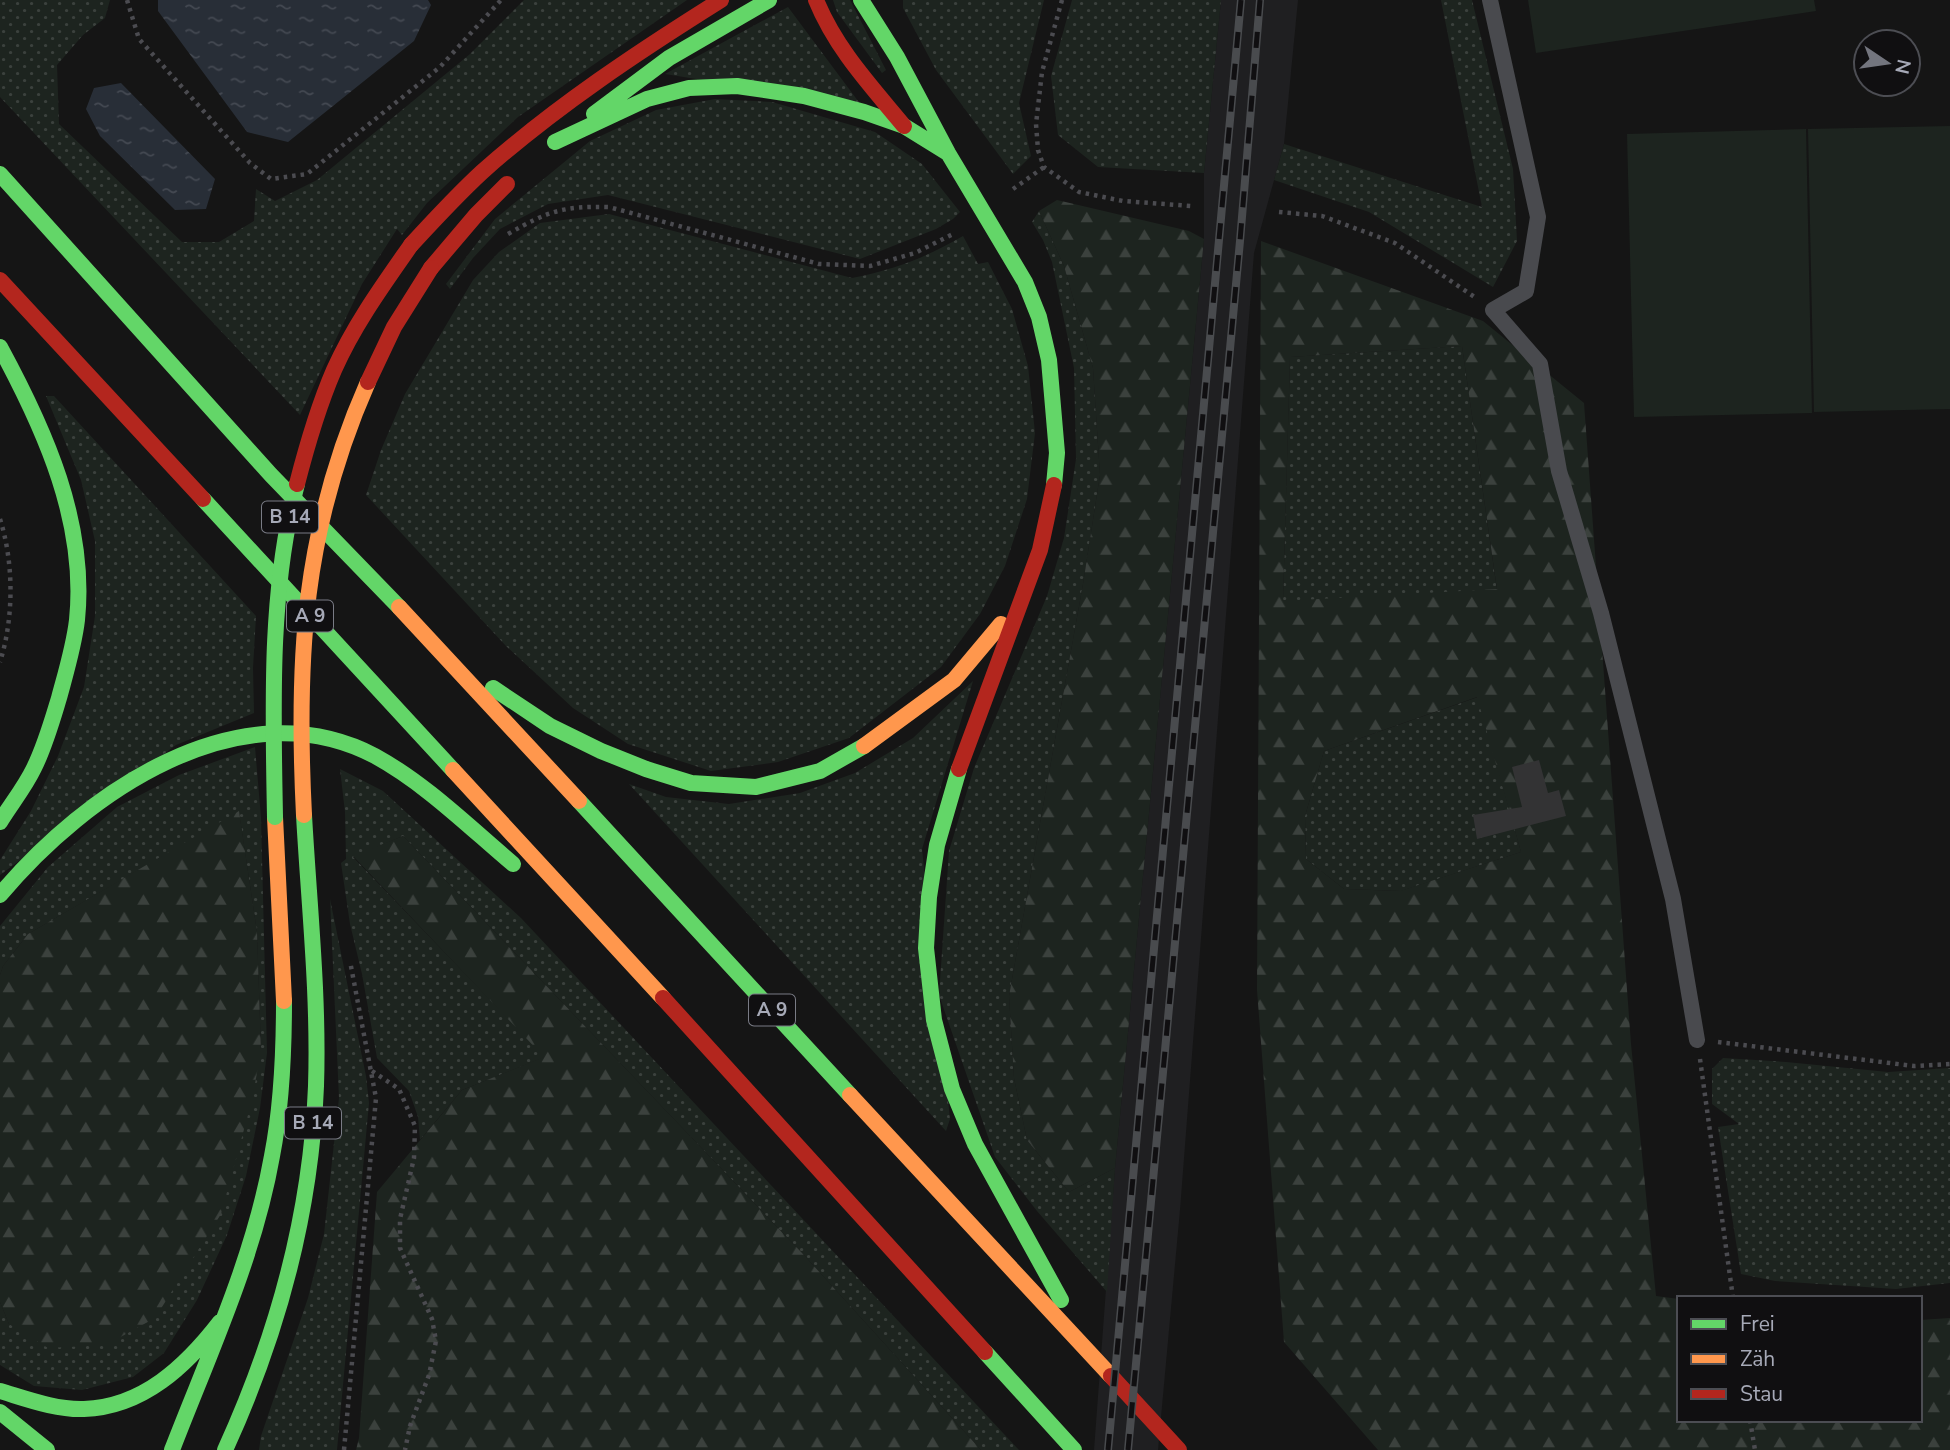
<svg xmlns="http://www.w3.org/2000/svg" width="1950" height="1450" font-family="'Nunito Sans',sans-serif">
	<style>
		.built { fill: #1f1f21 }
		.grass { fill: url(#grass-dots) }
		.forest { fill: url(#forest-firs); fill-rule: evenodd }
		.garden { fill: #1d241f }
		.water { fill: url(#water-ripples) }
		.building { fill: #333334 }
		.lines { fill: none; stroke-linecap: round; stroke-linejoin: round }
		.path { stroke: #4b4b50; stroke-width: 4.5; stroke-dasharray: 3.5 5; stroke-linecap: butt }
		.lane { stroke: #494a4e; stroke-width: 16 }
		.fast { stroke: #63d668; stroke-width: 16 }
		.slow { stroke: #ff974d; stroke-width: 16 }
		.jam { stroke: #b3261e; stroke-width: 16 }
		.rail-casing { stroke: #494b4e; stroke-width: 8 }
		.rail { stroke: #100f11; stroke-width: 5; stroke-dasharray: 16; stroke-linecap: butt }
		.fast-bridge { stroke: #63d668; stroke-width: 16 }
		.slow-bridge { stroke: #ff974d; stroke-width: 16 }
		.jam-bridge { stroke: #b3261e; stroke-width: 16 }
		.labels { text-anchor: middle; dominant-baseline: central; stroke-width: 5; stroke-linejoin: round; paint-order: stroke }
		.shield { fill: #100f11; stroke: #797b85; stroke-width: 2 }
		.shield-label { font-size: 19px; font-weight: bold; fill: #a6a9b7 }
	</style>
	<defs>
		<pattern id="grass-dots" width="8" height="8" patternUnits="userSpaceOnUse" patternTransform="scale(1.75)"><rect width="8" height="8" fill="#1d241f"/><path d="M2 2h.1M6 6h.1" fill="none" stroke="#3b413d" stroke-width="1.8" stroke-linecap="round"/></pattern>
		<pattern id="forest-firs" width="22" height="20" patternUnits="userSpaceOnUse" patternTransform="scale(1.75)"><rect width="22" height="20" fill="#1d241f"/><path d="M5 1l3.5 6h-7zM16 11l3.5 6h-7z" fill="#3b413d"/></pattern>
		<pattern id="water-ripples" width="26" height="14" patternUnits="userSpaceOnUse" patternTransform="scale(1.75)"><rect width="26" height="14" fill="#282e37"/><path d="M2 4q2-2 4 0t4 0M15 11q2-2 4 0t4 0" fill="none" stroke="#444952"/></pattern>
	</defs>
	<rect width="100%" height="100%" fill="#151515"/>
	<path class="built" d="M1221,0H1298L1284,144L1254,253L1180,1210L1158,1450H1094L1115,1168L1204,239V173Z"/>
	<path class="grass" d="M0,0H110L105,18L83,35L57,65L59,124L182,242H219L254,221L256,189L275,201L317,180L470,54L524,0H687L518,117L427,203L402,235L397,229L362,284L300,415L0,97Z
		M833,0H850L886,70L882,73L837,12Z
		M903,0H1044L1019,103L1031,156L1013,174L936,70L903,8Z
		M1072,0H1221L1204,173L1098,167L1058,135L1051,76Z
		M1441,0H1472L1513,169L1517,241L1493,287L1369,212L1274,180L1284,144L1482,207Z
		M788,7L861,105L665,74Z
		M715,99L772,102L875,132L922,164L960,212L953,219L936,229L860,259L608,195L548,204L500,229L473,258L450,289L446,284L495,219L590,141L656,110Z
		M1039,211L1064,266L1093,368L1100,475L1083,584L1009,996L1014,1078L1027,1140L1069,1192L1115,1168L1107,1292L1037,1211L995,1157L939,995L949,851L974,768L1047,596L1064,538L1076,459L1074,368L1052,262L1043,240L1032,222Z
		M609,214L852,278C897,269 924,258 963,236L978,264L988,262L1012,309L1028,366L1035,433L1027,499L1005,566L980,614L941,667L849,738L778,762L711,771L628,744L573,708L506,646L366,495L381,450L405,394L473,280L499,252L540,223Z
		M1462,346L1497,590L1283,602L1290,357Z
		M46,396H54L256,616L253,668L254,713L176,745L0,875V860L31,811L58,756L84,687L95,616V541L81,480Z
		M973,681L922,849L950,1119L946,1131L629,784L666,797L729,804L800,793L855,773L913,738Z
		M1478,697L1521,852L1401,891L1344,889L1306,859L1305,816L1324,751Z
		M255,747L261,818L267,1053L260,1108L246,1176L227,1235L197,1300L164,1353L133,1377L82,1390L34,1386L0,1365V1302L9,1324L261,1051L257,932L239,812L28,934L3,966L0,975V926L48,867L117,807L179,775Z
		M340,769L383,791L521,918L1019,1450H981L803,1254L403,836L353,857L545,1057L462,1090L420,1140L418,1117L409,1091L377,1058L362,974L350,924L341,863L346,859L345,812Z
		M330,899L366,1076L369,1103L337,1450H259L261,1436L308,1298L324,1234L339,1098Z
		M1723,1058L1786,1062L1888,1072L1950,1068V1283L1896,1289L1775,1281L1741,1274L1718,1127L1739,1124L1712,1104V1069Z"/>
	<path class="forest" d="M1057,200L1189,231L1204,239L1115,1168L1069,1192L1027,1140L1014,1078L1009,996L1083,584L1100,475L1093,368L1064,266L1039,211Z
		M1261,241L1483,321L1584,403L1631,1044L1656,1296L1679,1299V1420H1920V1320L1950,1318V1450H1378L1284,1342L1257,990ZM1462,346L1497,589L1283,601L1290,357ZM1477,697L1521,852L1400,891L1344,889L1306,859L1305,816L1324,751Z
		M239,811L257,932L261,1051L252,1100L221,1214L155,1318L106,1345L48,1348L9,1324L0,1302V975L3,966L28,934Z
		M403,836L803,1254L981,1450H356L359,1438L377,1192L462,1090L544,1057L353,856Z"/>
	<path class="garden" d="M1528,0H1814L1816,11L1536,53Z
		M1950,126V409L1814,412L1808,129Z
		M1806,129L1812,413L1634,417L1627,134Z"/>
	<path class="water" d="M158,0H428L431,5L414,41L288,142L247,132L158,11Z
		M121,83L215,179L206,209L175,210L100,136L86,109L94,88Z"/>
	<path class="building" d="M1539,760L1548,793L1559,790L1566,816L1477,839L1473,815L1522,807L1512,767Z"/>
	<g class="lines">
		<path class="path" d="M127,0L139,39L250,163L271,179L307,174L440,67L501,0
			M1062,0L1042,72L1036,124L1038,150L1044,167L1079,192L1123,201L1191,206
			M1013,189L1044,167
			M1279,212L1322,216L1395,243L1476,298
			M508,234C548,211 563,206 609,207L819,264L870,266L915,253L955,233
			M0,519C14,563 14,618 0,662
			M1718,1042L1914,1066L1950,1064
			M1700,1059L1733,1298
			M372,1071L399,1089L415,1126L414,1158L400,1219V1248L432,1319L436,1341L429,1375L410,1426L405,1450
			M1750,1420L1755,1450
			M344,1450L376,1098L350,961"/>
		<path class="lane" d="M1490,0L1538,217L1526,291L1493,310L1540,364L1559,471L1601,613L1673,899L1697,1040"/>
		<path class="fast" d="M861,0L897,57L948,153L1025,282L1039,317L1049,360L1057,453L1054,485
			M594,114L669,58L769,0
			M555,142L647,99L689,88L737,86L804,96L864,112L904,126L946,152
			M0,174L271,475L399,607
			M0,347C45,430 87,523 77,620C74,646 66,672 59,698C52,721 45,746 34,768C25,787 11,804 0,822
			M203,499L453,770
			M493,688L550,726L601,751L646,769L691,783L756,787L820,771L864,746
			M959,769L937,845L929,897L926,948L934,1020L952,1089L975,1144L1061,1300
			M579,801L850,1095
			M0,895C84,794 240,685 375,756C426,784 469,827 513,864
			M985,1352L1074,1450
			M0,1391C27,1399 56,1410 84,1409C143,1407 186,1366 220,1322
			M0,1412L47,1450
			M172,1450C209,1354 254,1258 272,1156C282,1105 284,1053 284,1001
			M225,1450C278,1334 311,1214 316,1086C319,996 309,905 304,815"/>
		<path class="slow" d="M399,607L579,801
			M864,746L954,680L1001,624
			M453,770L663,998
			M275,817L284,1001
			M850,1095L1111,1376"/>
		<path class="jam" d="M816,0C836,49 871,86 904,126
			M411,245C434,220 457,195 482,172C555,107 638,52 721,0
			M431,268L476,215L507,184
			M0,280L203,499
			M959,769L1040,550L1054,485
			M663,998L985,1352
			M1111,1376L1179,1450"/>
		<defs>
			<path id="rail" d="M1108,1450L1241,0
				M1128,1450L1240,241L1260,0"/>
		</defs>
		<use href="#rail" class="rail-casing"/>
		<use href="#rail" class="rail"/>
		<path class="fast-bridge" d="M275,817C273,707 269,591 297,484"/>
		<path class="slow-bridge" d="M304,815C296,657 303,529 368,382"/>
		<path class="jam-bridge" d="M368,382L394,327L431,268
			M297,484C307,445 318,407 334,370C354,325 383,285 411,245"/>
	</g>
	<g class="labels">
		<g class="shield">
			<rect x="262" y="501.5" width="56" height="31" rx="5"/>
			<rect x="287" y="600.5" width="46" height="31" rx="5"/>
			<rect x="749" y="994.5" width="46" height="31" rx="5"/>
			<rect x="285" y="1107.5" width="56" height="31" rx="5"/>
		</g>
		<g class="shield-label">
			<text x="290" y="517">B 14</text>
			<text x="310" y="616">A 9</text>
			<text x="772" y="1010">A 9</text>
			<text x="313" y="1123">B 14</text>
		</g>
	</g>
	<rect x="1677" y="1296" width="245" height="126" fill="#100f11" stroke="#4c4d53" stroke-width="2"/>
	<rect x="1691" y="1319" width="35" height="10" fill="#63d668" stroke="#4c4d53" stroke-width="2"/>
	<text x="1740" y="1331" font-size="21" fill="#a6a9b7">Frei</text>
	<rect x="1691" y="1354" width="35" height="10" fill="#ff974d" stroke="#4c4d53" stroke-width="2"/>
	<text x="1740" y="1366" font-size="21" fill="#a6a9b7">Zäh</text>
	<rect x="1691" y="1389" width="35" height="10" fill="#b3261e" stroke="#4c4d53" stroke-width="2"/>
	<text x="1740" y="1401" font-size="21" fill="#a6a9b7">Stau</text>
	<g transform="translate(1887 63) rotate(103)"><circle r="33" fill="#100f11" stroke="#4c4d53" stroke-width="2"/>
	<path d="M0-5L12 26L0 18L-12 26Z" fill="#73757e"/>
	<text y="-10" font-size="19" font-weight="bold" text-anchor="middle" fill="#a6a9b7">N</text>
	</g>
</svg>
